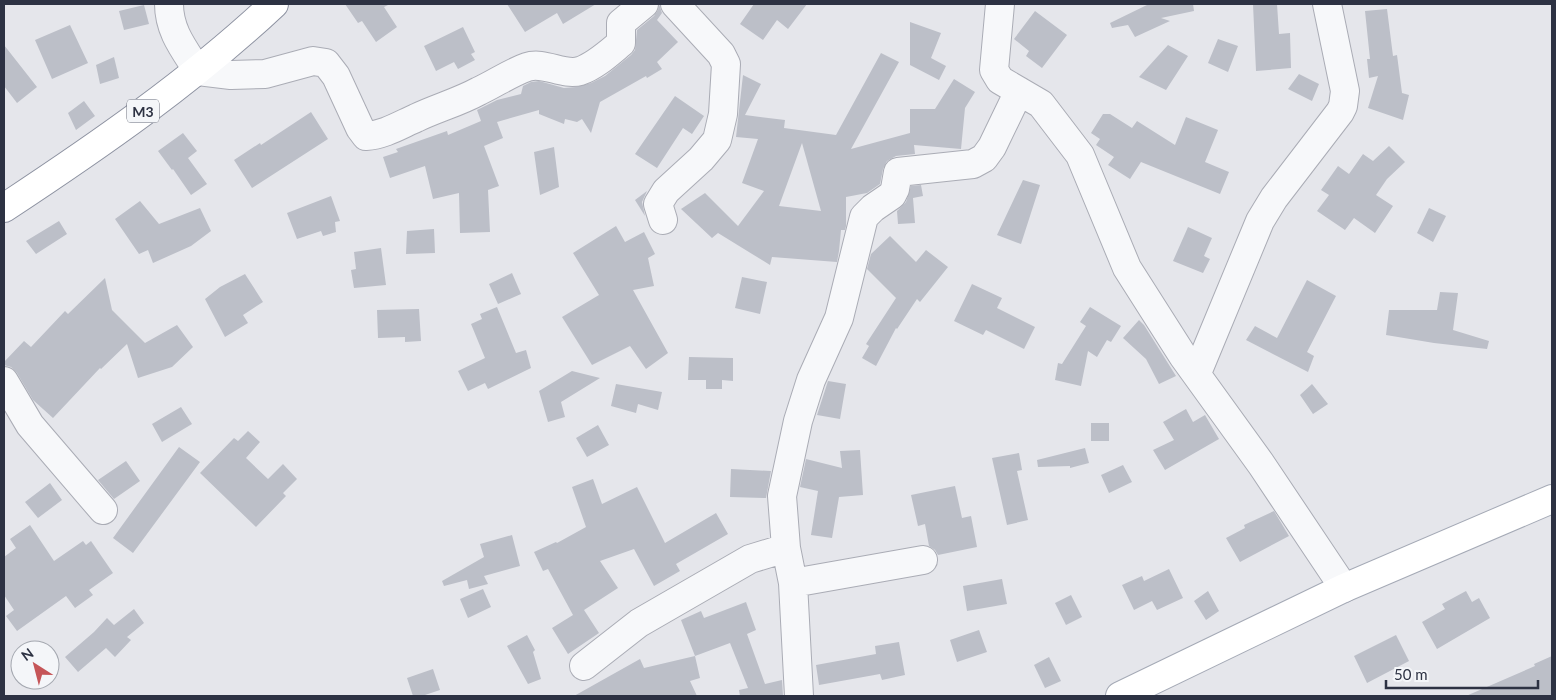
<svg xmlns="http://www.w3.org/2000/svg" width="1556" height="700" font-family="Lato,sans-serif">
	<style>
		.building { fill: #bcbfc8; fill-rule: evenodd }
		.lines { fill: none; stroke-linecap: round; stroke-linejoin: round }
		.minor-casing { stroke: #aaacb5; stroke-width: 30 }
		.major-casing { stroke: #a5aab6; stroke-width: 30 }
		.highway-casing { stroke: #8d92a1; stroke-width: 30 }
		.minor { stroke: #f7f8fa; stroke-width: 28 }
		.major { stroke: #fff; stroke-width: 28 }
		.highway { stroke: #fff; stroke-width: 28 }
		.labels { text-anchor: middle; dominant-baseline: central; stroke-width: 4; stroke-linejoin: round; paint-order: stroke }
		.shield { fill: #f4f6f9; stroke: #696d7a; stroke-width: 1 }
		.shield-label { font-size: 14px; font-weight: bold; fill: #2d3243 }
	</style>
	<rect width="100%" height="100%" fill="#e5e6eb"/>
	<path class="building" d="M345,4H390L384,7L397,27L376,42L362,21L358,23Z
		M507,4H596L563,24L557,13L525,32Z
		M659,4L662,13L657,20L678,42L657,62L662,69L647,78L646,76L600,102L591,133L582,119L577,122L565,119L564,124L539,114V110L497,122L503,138L484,146L499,186L488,190L490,232L460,233L459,193L433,199L425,166L390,178L383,157L398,152L396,149L447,131L448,135L481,121L477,110L497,100L521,94L523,86L531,82L539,81L564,88L576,87L591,83L605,76L631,55L635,50L637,30L654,16L658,10Z
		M754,4H807L788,29L777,20L763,40L740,24Z
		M1149,4H1193L1194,11L1161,18L1170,21L1135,37L1128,25L1112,28L1110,23Z
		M1253,4H1277L1279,34L1290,33L1291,68L1256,71Z
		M144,5L149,24L124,30L119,11Z
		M1387,9L1393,56L1397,55L1402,93L1409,95L1403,120L1368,108L1378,76L1369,78L1367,59H1370L1365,11Z
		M1035,11L1067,35L1042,68L1026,56L1029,51L1014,39Z
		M910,22L941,33L931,58L946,66L939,80L910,65Z
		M70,25L88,63L52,79L35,40Z
		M463,27L475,52L471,54L475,60L458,69L454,62L436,71L424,46Z
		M1218,39L1238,46L1228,72L1208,63Z
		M4,45L37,87L17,103L4,86Z
		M1168,45L1188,56L1166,90L1139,77Z
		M881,53L899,62L851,149L910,133V109H935L954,79L975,92L965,108L961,149L914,145L915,154L896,156L887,161L883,169L880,184L867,193L846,197V226L845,230H841L839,251L837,262L772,257L770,265L718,233L712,238L681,209L705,193L738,226L764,191L742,183L758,139L736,137L743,75L761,84L745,115L785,120L784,128L836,135ZM802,143L821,211L779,206Z
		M114,57L119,78L100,84L96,65Z
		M1299,74L1319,84L1312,101L1288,89Z
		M675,96L704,116L692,134L683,128L657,168L635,154Z
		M84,101L95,116L76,130L68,113Z
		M311,112L328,139L252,188L234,160L260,143L261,145Z
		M1103,114H1110L1132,128L1137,121L1175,145L1186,117L1218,130L1205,162L1229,172L1220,194L1141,162L1130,179L1108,165L1114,157L1096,145L1100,139L1091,133Z
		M183,133L197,151L188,158L207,184L191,195L173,169L172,170L158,151Z
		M1389,146L1405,162L1387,179L1376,195L1393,206L1375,233L1354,218L1345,230L1317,211L1329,195L1321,190L1338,166L1349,174L1363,154L1373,161Z
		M554,147L559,187L540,195L534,152Z
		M1023,180L1040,185L1021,244L997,235Z
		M921,185L923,196L913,198L915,223L898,224L897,211L906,202L911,186Z
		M647,191L642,202L645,216L635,200Z
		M331,196L340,221L335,222L336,232L323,236L321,231L297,239L287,213Z
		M140,201L159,224L200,208L211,231L191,246L153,263L148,250L139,254L115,219Z
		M1429,208L1446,216L1433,242L1417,233Z
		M59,221L67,234L36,254L26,241Z
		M616,226L625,242L644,232L655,254L648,258L654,286L633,290L668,353L646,369L630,346L592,365L562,317L599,295L573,253Z
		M1188,227L1212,238L1204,256L1210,259L1203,273L1173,261Z
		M434,229L435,253L406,254L407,231Z
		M890,236L916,262L926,250L948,267L920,302L917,299L897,329L896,328L876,366L862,358L869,346L866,344L896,298L867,269L871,254Z
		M381,248L386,285L354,288L351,270L356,269L354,252Z
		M512,273L521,294L498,304L489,284Z
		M245,274L263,302L243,315L248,323L225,337L205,299L220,287Z
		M742,277L767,282L760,314L735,308Z
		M105,278L112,310L145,343L177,325L193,347L172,367L138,378L127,344L101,369L100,368L53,418L33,400L17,373L11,367L4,365V362L24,341L31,347L65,311L68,314Z
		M1307,280L1336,296L1307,352L1314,356L1308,372L1246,340L1255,326L1277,338Z
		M972,284L1002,298L997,308L1035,327L1024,349L986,330L983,335L954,321Z
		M1440,292L1458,293L1453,330L1489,341L1487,349L1434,343L1386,335L1389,310H1437Z
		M497,307L516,353L526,350L531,368L488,389L485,383L468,391L458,371L485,358L471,324L482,319L480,314Z
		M1090,307L1121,326L1111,342L1107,340L1097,357L1088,351L1081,386L1055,380L1058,363L1062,364L1086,326L1080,322Z
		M419,309L421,341L405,342V337L378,338L377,310Z
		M1139,320L1144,325L1176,376L1159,384L1146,359L1123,338Z
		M689,357L733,358V381L722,380V389H706V380H688Z
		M572,371L600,378L561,402L565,417L548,422L539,391Z
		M828,381L846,384L840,419L817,415Z
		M616,384L662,392L658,410L638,404L636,413L611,406Z
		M1312,384L1328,404L1313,414L1300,395Z
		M181,407L192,424L162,442L152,424Z
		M1186,409L1193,422L1205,415L1219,439L1165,470L1153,450L1174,440L1163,422Z
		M1091,423H1109V441H1091Z
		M598,425L609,445L587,457L576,438Z
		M248,431L260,442L246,458L268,479L283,464L297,479L283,493L286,496L256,527L200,473L234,438L238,441Z
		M179,447L200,462L133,553L113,538Z
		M1085,448L1089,463L1070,468V466L1038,467L1037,460Z
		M860,450L863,495L839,497L832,538L811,535L818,491L800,487L806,459L842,468L840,451Z
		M1019,453L1022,470L1017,471L1028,520L1007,525L992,458Z
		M126,461L140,481L114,499L98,480Z
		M1123,465L1132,482L1109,493L1101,475Z
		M731,469L771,471L766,498L730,497Z
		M593,479L602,504L637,487L665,543L716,513L728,534L676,564L680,571L654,586L634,549L600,561L618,588L584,610L599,633L568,654L552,628L573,615L548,569L543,571L534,552L556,542L557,543L586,527L572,487Z
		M50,483L62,500L38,518L25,502Z
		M955,486L962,518L971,516L977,547L938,555L935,550L929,546L925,524L918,526L911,495Z
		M1274,511L1289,536L1240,562L1226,538L1245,528L1244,525Z
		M30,525L54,561L83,541L86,545L91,541L113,573L89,590L93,595L75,608L66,596L17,631L6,616L14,610L4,595V557L16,548L10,539Z
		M512,535L520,566L484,576L488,584L469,589L467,580L444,586L442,581L484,557L480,544Z
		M1169,569L1183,598L1157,610L1152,601L1134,610L1122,585L1142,576L1144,581Z
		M1002,579L1007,604L967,611L963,586Z
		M483,589L491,607L468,618L460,599Z
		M1208,591L1219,611L1206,620L1194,601Z
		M1466,591L1472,602L1479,598L1490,618L1437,649L1422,622L1445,609L1442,604Z
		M1071,595L1082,617L1066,625L1055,603Z
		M746,602L756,630L747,634L765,684L782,680L783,696H740L739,690L748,688L730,643L695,656L681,620L701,611L704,618Z
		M134,609L144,623L127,637L131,640L115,657L106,648L78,672L65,657L94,632L107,618L114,625Z
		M979,630L987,652L957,662L950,640Z
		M527,635L535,650L533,652L541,679L528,684L507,646Z
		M1396,635L1409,661L1367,683L1354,656Z
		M899,642L905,675L882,680L880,674L819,685L816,665L876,654L875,646Z
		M695,656L700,678L690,681L697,696H574L640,659L644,668Z
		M1552,656V696H1466L1535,666L1534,664Z
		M1049,657L1061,681L1045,688L1034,665Z
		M433,669L440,690L422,696H413L407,678Z"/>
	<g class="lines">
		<defs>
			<path id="minor" d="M169,4C169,31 184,49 198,71L231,75L265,74L313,61L326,63L336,76L360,128L366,136C384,135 400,125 416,118C437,108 459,102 479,91C496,83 510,73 527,67C544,61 563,76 580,71C595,66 609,53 621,43V23L644,4
				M1000,4L994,70L1000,80L1041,104L1080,155L1127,268L1183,356L1261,464L1344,588
				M663,220L658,204L666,191L701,159L717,140L723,114L726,64L721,54L675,4
				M1197,373L1260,221L1274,198L1340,112L1343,106L1345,91L1327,4
				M4,381L30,425L103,510
				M793,583L923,560
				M584,666L639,623L750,559L786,548
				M799,696L793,583L786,548L782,496L798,421L811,380L839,318L864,217L873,208L892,195L895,189L898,172L973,164L984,158L992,147L1019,91"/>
			<path id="major" d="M1120,696L1344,588L1552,499"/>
			<path id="highway" d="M4,208C98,146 192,81 274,4"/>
		</defs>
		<use href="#minor" class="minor-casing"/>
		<use href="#major" class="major-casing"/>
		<use href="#highway" class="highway-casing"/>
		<use href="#minor" class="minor"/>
		<use href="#major" class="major"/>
		<use href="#highway" class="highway"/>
	</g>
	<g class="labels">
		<rect class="shield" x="127" y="99.5" width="32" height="23" rx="4"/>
		<g class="shield-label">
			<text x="143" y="111">M3</text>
		</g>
	</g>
	<rect width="1556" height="700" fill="none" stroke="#2d3243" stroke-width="10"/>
	<g transform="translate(35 665) rotate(324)"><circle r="24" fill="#f4f6f9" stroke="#a4a8b0"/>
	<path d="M0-4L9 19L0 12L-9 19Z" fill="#c55558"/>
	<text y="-8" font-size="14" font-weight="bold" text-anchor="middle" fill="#2d3243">N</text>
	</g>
	<path d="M1386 680v8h152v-8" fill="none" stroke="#2d3243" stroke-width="2.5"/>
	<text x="1394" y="680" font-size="15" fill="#2d3243" stroke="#f4f6f9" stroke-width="4" paint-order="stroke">50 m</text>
</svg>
